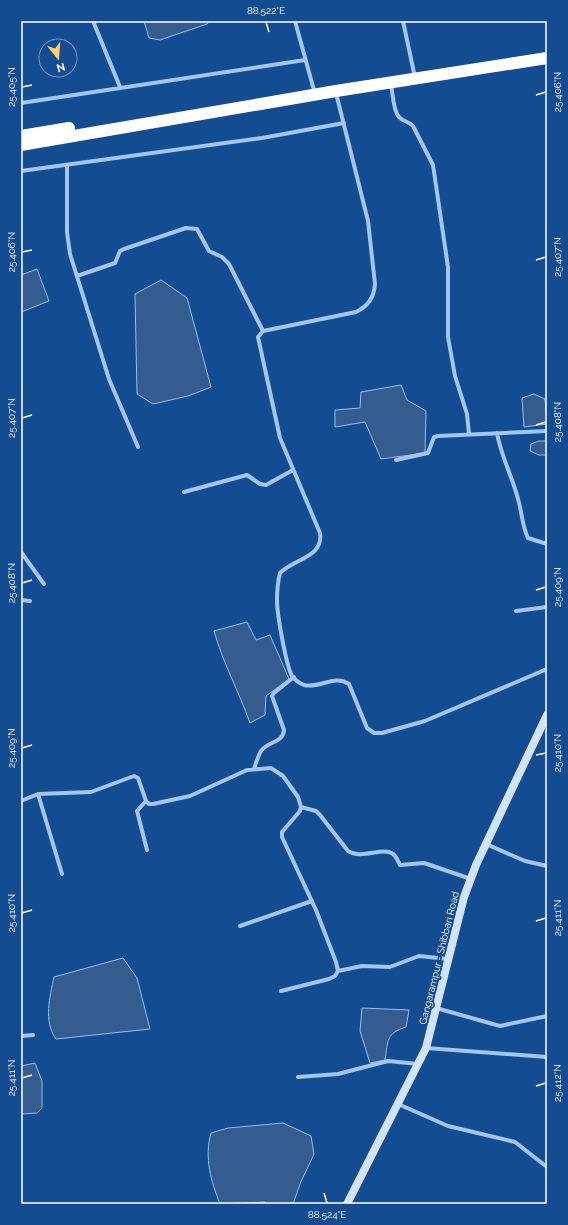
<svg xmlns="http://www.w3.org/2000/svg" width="568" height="1225" font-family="Raleway,sans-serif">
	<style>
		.water { fill: #345c8f; stroke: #94c1f4 }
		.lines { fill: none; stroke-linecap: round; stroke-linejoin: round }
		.street { stroke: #a2c6f1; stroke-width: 4 }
		.secondary { stroke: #d1e4fc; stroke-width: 8 }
		.highway { stroke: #fff; stroke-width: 12 }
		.ticks { fill: none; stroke: #fff; stroke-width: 1.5 }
		.labels { text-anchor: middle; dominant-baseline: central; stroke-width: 3.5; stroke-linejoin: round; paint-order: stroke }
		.street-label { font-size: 10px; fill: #fff; stroke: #144c92 }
		.neatline { fill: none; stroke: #fff; stroke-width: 1.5 }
		.ticks-label { font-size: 10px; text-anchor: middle; fill: #fff }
	</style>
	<rect width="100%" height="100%" fill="#144c92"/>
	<path class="water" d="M144,21H209L207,24L160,40L149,38Z
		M37,269L49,301L21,312V275Z
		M161,280L187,298L211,387L188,396L153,404L137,394L135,294Z
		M401,385L407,400L426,411L425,453L381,459L365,422L335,427V410L360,408L361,392Z
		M534,394L545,399L547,424L524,427L522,398Z
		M539,441H547V455H539L530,451L531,444Z
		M247,622L256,640L270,635L289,679L266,696L265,715L250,723C239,692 223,663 214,631Z
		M123,958L137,978L150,1029L56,1039C43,1021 50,996 54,977Z
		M362,1008L409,1010L406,1027C386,1033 388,1041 385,1060L370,1063L360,1031Z
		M35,1063L42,1081V1108L37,1113L21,1114V1066Z
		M283,1123L311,1136L314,1154L300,1184L293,1204H267L265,1202L220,1204C211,1181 204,1158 211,1133L228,1128Z"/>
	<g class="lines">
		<path class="street" d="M93,21L120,87
			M295,21L315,94
			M403,21L414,73
			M391,85C393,93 393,111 399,117C403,122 409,121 413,126L433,165L448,267V337L455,376L467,414L469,434
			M336,93L368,221L375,284C374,298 368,306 356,312L273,329L263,331L258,337L280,438L320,533C324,557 294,559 280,573C278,581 277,591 277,600C277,614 286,665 292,676C295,680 299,683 304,685C320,689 334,674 349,684L367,728L374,733H382L425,721L547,669
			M21,103L305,60
			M67,166V232L70,254L109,379L138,447
			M21,171L262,138L344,123
			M77,276L115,263L120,251L124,249L186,228L197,229L209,251L222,257L229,264L263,331
			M497,433C501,456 512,476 518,499C522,512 522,526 528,538L547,544
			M396,460L428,453L434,437L438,436L547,431
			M184,492L247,475L260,484L266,485L293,470
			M21,552L44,584
			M21,600L30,601
			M516,611L547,607
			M254,769C256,763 258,756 261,751C268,741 283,743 284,730L272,696L274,693L294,677
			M38,794L62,874
			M21,801L38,794L91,792L134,776L138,778L146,801L149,804H153L190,796L247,770L271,768L283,776L298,797L301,807L300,811L282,832V837L316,910L336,962L338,971L335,976L329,979L281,991
			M146,801L137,811L147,850
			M301,807L316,811L320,815L348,851C362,860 383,846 393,854C396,856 398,861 400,865L424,863L471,879
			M486,844L525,861L547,866
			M240,926L312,901
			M338,971L362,966L390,967L419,956L448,959
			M436,1008L500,1026L547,1016
			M21,1036L33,1035
			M426,1048L547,1057
			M298,1077L338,1074L388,1061L418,1064
			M398,1104L448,1126L515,1142L547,1167"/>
		<path class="secondary" d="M347,1204L426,1048L464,897L476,865L547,715"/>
		<path class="highway" d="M21,136L69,128
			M21,145L336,91L547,58"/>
	</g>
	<path class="ticks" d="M266,22L269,32M22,87L32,85M536,95L546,92M22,252L32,250M536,260L546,257M22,418L32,415M536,425L546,422M22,583L32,580M536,590L546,587M22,748L32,745M536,755L546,753M22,913L32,910M536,921L546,918M22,1078L32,1075M536,1086L546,1083M324,1193L327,1203"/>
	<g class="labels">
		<g class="street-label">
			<text transform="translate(439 958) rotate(-76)">Gangarampur - Shibbari Road</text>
		</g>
	</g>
	<rect width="568" height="1225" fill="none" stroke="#144c92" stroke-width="44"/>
	<g transform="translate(58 58) rotate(163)"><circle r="19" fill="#144c92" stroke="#7294be"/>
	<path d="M0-3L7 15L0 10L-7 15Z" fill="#ffd062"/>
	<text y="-6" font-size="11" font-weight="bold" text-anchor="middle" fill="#ffffff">N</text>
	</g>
	<rect x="22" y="22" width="524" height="1181" class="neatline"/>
	<g class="ticks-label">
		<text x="266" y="14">88.522°E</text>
		<text transform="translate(11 87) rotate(-90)" y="4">25.405°N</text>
		<text transform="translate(557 92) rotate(-90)" y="4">25.406°N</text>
		<text transform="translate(11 252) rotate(-90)" y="4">25.406°N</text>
		<text transform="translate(557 257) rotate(-90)" y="4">25.407°N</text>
		<text transform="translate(11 418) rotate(-90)" y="4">25.407°N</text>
		<text transform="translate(557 422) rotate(-90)" y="4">25.408°N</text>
		<text transform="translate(11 583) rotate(-90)" y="4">25.408°N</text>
		<text transform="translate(557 587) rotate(-90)" y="4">25.409°N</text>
		<text transform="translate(11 748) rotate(-90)" y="4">25.409°N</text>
		<text transform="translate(557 753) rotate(-90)" y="4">25.410°N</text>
		<text transform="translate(11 913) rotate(-90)" y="4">25.410°N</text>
		<text transform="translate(557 918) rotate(-90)" y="4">25.411°N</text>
		<text transform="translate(11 1078) rotate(-90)" y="4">25.411°N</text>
		<text transform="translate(557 1083) rotate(-90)" y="4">25.412°N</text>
		<text x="327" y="1218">88.524°E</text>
	</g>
</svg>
